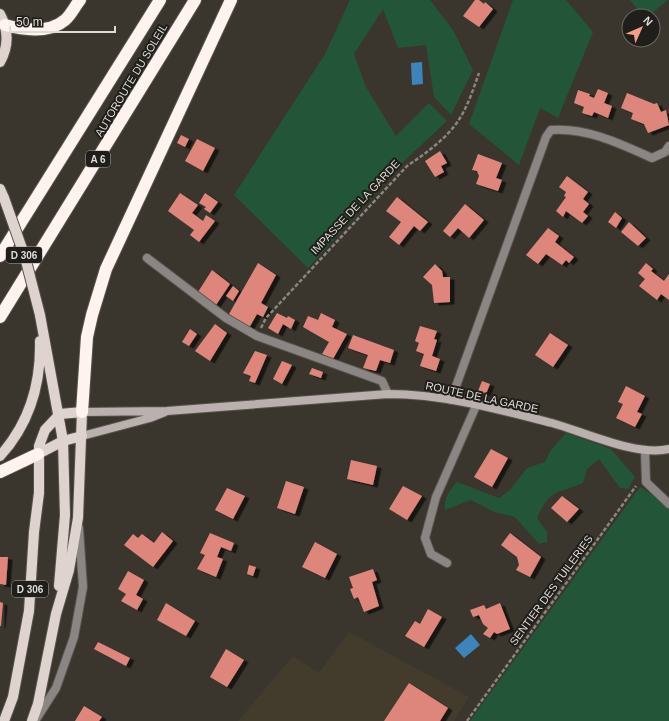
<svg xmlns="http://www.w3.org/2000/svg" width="669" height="721" font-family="Arial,sans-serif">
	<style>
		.built { fill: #433c2d }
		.green { fill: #235638 }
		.water { fill: #3d84ba }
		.building { fill: #de867b; filter: url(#shadow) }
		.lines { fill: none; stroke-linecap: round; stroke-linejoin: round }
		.lane-casing { stroke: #58544c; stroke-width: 10 }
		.street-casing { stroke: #58544c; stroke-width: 10 }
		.secondary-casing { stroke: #58544c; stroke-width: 10 }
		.primary-casing { stroke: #58544c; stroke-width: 12 }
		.highway-casing { stroke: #58544c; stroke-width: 14 }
		.path { stroke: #89867f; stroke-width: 2.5; stroke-dasharray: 4 2; stroke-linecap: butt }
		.lane { stroke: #8b8583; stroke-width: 8 }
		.street { stroke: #8b8583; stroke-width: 8 }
		.secondary { stroke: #bab1ae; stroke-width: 8 }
		.primary { stroke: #dfd3cf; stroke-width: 10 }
		.highway { stroke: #fef3ef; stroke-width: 12 }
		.primary-bridge-casing { stroke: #58544c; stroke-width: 12; stroke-linecap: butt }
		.primary-bridge { stroke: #dfd3cf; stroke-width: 10 }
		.labels { text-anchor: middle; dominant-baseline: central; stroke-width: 4; stroke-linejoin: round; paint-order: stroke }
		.shield { fill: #201e1a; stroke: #a6a39e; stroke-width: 1 }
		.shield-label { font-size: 10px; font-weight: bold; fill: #dfdcd7 }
		.street-label { font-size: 11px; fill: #dfdcd7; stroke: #201e1a }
	</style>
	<defs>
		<filter id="shadow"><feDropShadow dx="4.5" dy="2.5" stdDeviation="0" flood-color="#0009"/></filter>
	</defs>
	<rect width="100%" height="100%" fill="#3a362d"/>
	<path class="built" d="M349,632L469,697L454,721H238L293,656L319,673Z"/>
	<path class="green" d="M350,0H430L453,30L473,70L451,115L434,97L426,45L398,48L383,9L354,54L366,87L396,136L429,103L447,121L405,160L308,268L234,195L325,54Z
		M513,0H566L593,32L558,118L540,108L519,165L469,124Z
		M630,0H668L648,16H643Z
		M566,433L611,449L635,477L628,489L620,488L599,459L587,469L583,483C556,494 550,489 537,518L547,532V542L539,544L515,517L494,512L471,500L445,510C444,497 448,492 457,482L499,498L510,490L527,468L545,462L551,450Z
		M640,487L656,497L669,509V721H470Z"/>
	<path class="water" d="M422,62L423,84L412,85L411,63Z
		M471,634L480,645L464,658L455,648Z"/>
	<path class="building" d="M475,0H479L484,4L485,2L493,9L479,27L463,16Z
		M598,89L608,93L604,103L612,106L608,118L594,112L592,116L582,113L584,107L574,103L578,90L590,94L589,96L594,98Z
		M627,93L654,104L657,103L661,112L666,110L669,125L648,133L644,124L631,119L633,113L621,108Z
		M181,135L189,139L185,147L177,143Z
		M197,139L215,148L203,171L185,161Z
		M440,151L447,163L441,166L444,172L435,177L425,161Z
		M478,154L502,163L496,178L502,180L498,191L476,184L479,176L477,171L472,170Z
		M567,176L588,192L583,199L589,204L583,212L588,216L582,223L566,211L563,217L556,211L566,197L564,196L566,192L559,187Z
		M180,193L198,205L192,213L203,221L206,215L215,221L199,242L190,235L194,230L168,211Z
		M205,193L218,202L210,213L204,209L206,207L199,203Z
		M397,197L428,222L420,231L414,226L399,245L389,237L401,222L386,211Z
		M465,204L484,220L469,238L458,228L450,237L443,231Z
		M615,212L622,218L616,228L608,222Z
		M629,222L646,238L638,246L621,232Z
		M548,228L559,236L555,242L574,257L569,263L566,260L562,265L546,254L538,264L526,255Z
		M258,263L276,275L261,303L268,307L263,317L257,314L249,328L229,314Z
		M646,263L653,269L651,271L664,281L669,274V300L661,294L657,300L639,286L645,279L638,273Z
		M435,264L442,271L443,277H450V302L434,303L432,285L423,277Z
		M212,270L230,284L216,305L198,292Z
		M233,286L239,291L233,301L226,296Z
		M277,313L287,318L288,316L295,320L291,329L283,324L278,334L268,328Z
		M321,313L335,320L332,327L347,334L333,359L322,354L329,342L303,327L308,316L318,320Z
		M215,324L227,333L210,361L195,351Z
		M420,326L437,331L434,339L437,340L432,356L440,359L436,371L420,366L424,354L416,351L419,343L415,341Z
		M190,329L197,334L189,346L182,342Z
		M550,333L568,345L553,367L535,355Z
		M353,335L394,350L390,363L380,360L376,371L363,368L368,355L348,348Z
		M255,351L267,355L255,383L249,381L251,376L243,373Z
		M282,361L292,365L282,384L273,379Z
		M312,368L323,372L321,378L309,374Z
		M482,381L490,384L486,394L478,391Z
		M626,386L645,396L637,412L642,414L635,427L616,418L623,404L618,402Z
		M491,449L508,458L492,487L474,477Z
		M351,460L377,466L373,485L347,479Z
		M286,481L304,487L295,514L277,508Z
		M403,486L422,496L407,520L389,509Z
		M227,488L245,496L233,519L215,510Z
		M562,496L579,509L567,522L551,508Z
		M162,532L173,541L153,567L124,545L133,534L138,538L142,534L154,543Z
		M210,533L234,543L231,551L221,547L217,557L223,559L216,577L197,569L205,555L200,553Z
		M510,533L541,557L530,577L516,570L519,565L517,557L501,545Z
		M315,542L337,554L325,578L302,567Z
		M0,557H8L6,585L0,584Z
		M249,565L256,567L253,576L247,574Z
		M373,569L377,580L372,582L379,606L364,612L358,597L354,599L350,589L353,588L349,577Z
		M128,571L144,580L136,595L143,599L137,610L121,601L126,594L118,589Z
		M0,602L3,603L1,626H0Z
		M166,603L195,621L186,636L157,620Z
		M500,603L510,629L497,634L494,632L490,638L483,634L488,628L483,624L479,615L473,617L470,610L484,605L486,609Z
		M428,609L442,617L424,647L405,636L415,621L420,624Z
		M98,642L130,658L126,666L94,649Z
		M226,649L244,660L227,687L210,677Z
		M409,683L448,708L440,721H384Z
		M84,706L102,717L99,721H75Z"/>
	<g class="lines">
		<defs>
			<path id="lane" d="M35,721L56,688L74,637L83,587L79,528"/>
			<path id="street" d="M147,258L226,318L257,336L382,381L388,394
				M451,400L546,137L551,130C586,127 621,144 652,158L665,152L669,146
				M645,451L646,482L669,504
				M447,563L431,554L425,538L436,497L476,406"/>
			<path id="secondary" d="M82,412L167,411L388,394C443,394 498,409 552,423C584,432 637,457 669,449
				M82,436L150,418L165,412"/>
			<path id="primary" d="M0,14C8,29 9,46 0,62
				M0,189L4,198
				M40,315L63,441L65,515L59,586
				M38,454L63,441L82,436
				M0,456C30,423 41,384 40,341
				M4,721L13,697L29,611L34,532L39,493V446L45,430L60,414L82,412L78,518L69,570L56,614L38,704L32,721"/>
			<path id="highway" d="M5,25C24,30 49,34 65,20C71,15 75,6 80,0
				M0,256L160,0
				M0,317L195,0
				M82,412L87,337L92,315L106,269L231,0
				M0,472L38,454"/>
		</defs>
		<use href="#lane" class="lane-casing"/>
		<use href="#street" class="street-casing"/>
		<use href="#secondary" class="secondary-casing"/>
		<use href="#primary" class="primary-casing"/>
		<use href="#highway" class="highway-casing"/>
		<path class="path" d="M261,328L266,318L407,166C425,154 443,141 456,124C467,109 473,90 479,73
			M467,721L636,486"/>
		<use href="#lane" class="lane"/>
		<use href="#street" class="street"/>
		<use href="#secondary" class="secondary"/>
		<use href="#primary" class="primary"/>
		<use href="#highway" class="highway"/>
		<defs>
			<path id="primary-bridge" d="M4,198L25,257L40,315"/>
		</defs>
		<use href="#primary-bridge" class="primary-bridge-casing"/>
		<use href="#primary-bridge" class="primary-bridge"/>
	</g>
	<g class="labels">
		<g class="shield">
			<rect x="86" y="151" width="24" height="16" rx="3"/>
			<rect x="6" y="247" width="36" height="16" rx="3"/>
			<rect x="12" y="581" width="36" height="16" rx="3"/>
		</g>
		<g class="shield-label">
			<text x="98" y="159">A 6</text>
			<text x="24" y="255">D 306</text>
			<text x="30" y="589">D 306</text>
		</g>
		<g class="street-label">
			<text transform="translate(131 80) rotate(-59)">AUTOROUTE DU SOLEIL</text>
			<text transform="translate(355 207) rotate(-47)">IMPASSE DE LA GARDE</text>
			<text transform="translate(482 397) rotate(12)">ROUTE DE LA GARDE</text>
			<text transform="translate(551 590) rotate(-54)">SENTIER DES TUILERIES</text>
		</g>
	</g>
	<g transform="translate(641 28) rotate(45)"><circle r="19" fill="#201e1a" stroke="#6c6a66"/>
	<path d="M0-3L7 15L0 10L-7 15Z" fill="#f49e89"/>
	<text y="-6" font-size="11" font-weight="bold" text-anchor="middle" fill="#dfdcd7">N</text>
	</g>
	<path d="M10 26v6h105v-6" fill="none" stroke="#dfdcd7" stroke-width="2"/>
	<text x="16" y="26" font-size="12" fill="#dfdcd7" stroke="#201e1a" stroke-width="3" paint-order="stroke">50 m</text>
</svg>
